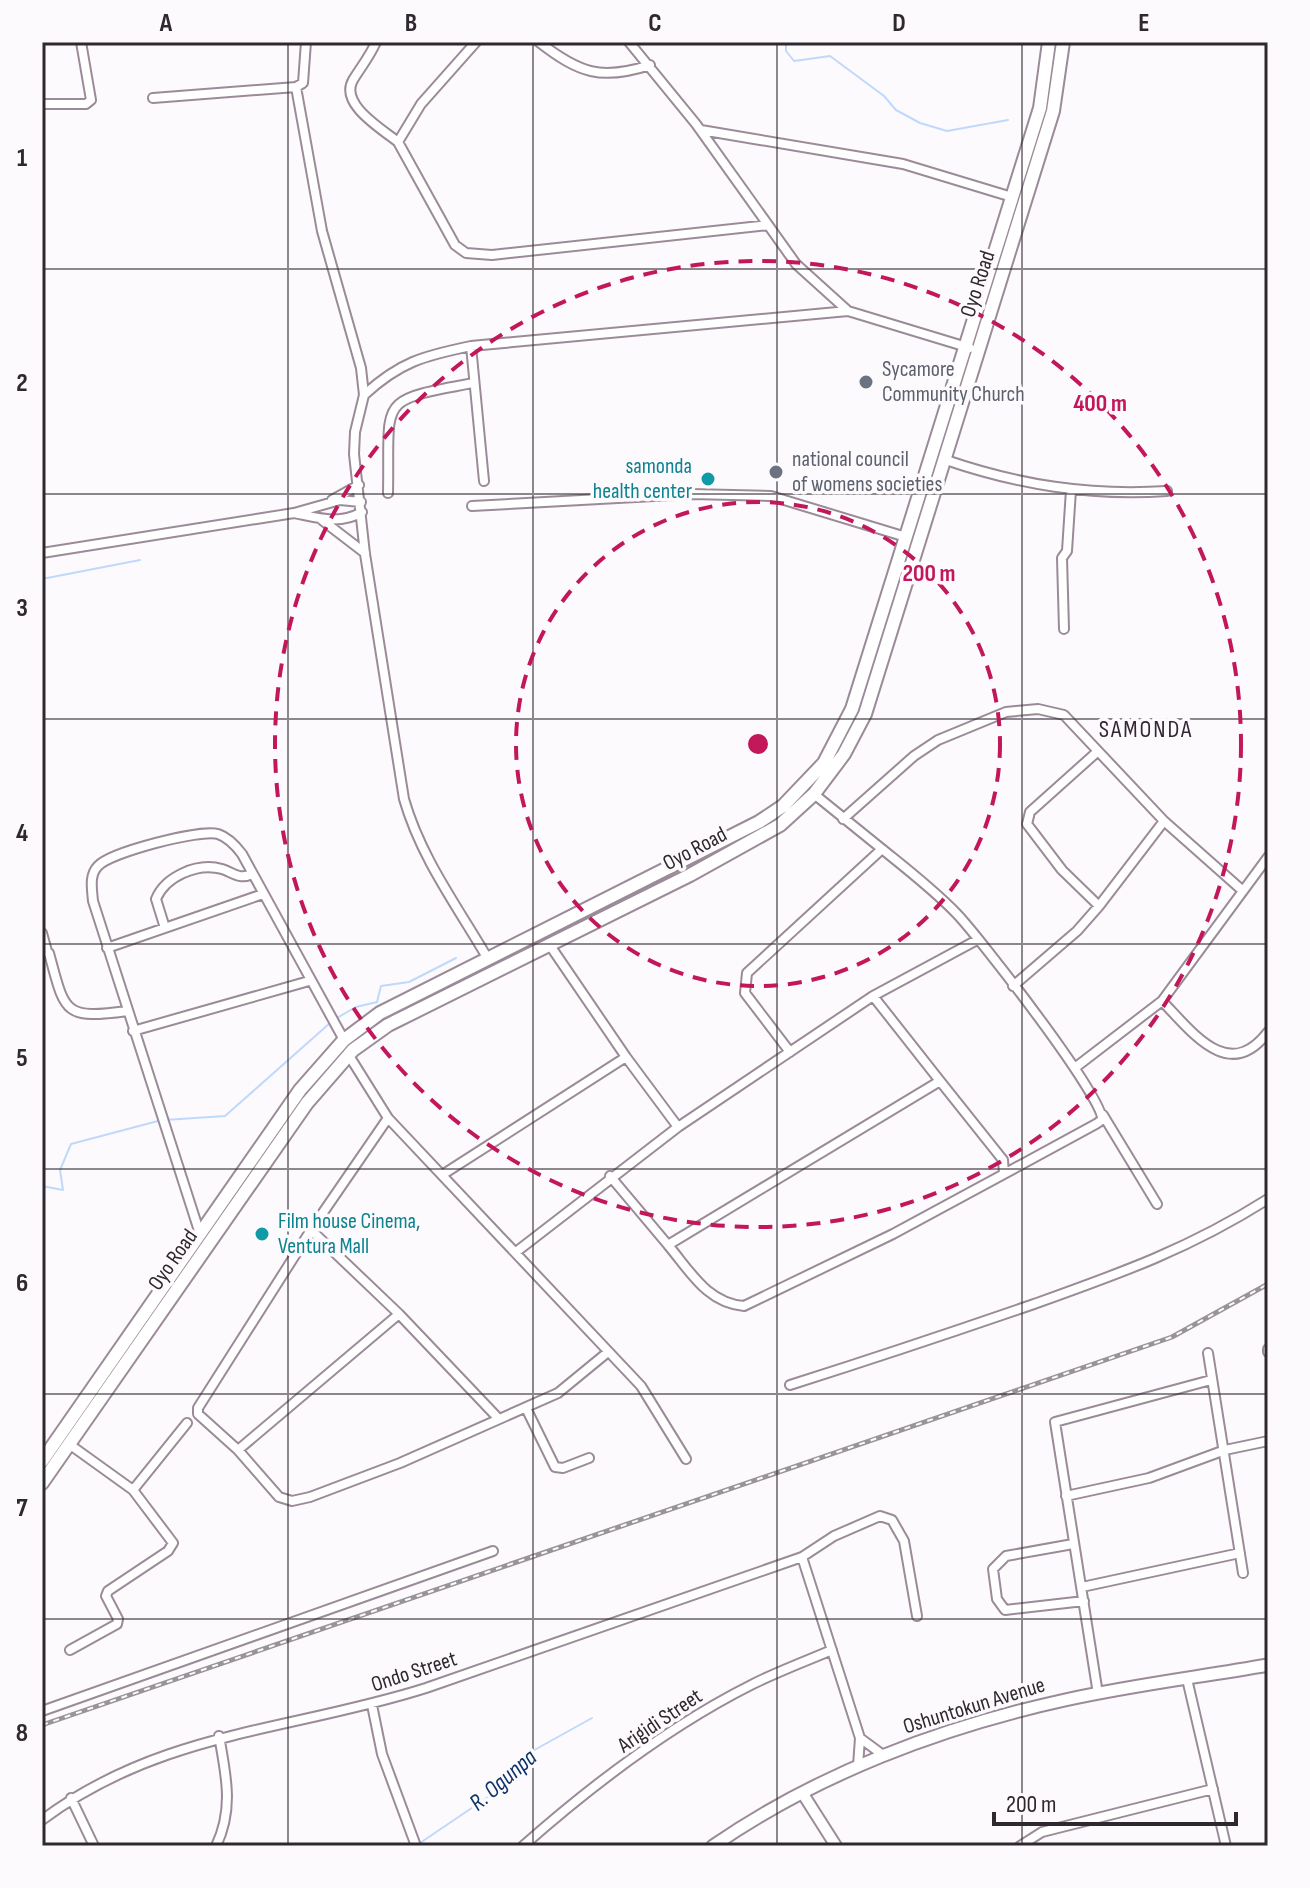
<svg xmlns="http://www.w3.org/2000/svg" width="1310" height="1888" font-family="'Sofia Sans Condensed',sans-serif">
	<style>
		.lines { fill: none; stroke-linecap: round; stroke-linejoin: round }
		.stream { stroke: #bfd9fd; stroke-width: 2 }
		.minor-casing { stroke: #9b8b99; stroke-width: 12 }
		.tertiary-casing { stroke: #9b8b99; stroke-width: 14 }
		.secondary-casing { stroke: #9b8b99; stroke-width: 15 }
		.primary-casing { stroke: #9b8b99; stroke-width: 16 }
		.minor { stroke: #fff; stroke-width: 8 }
		.tertiary { stroke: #fff; stroke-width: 10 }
		.secondary { stroke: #fff; stroke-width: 11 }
		.primary { stroke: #fff; stroke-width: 12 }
		.rail-casing { stroke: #999498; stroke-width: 5 }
		.rail { stroke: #fdfafd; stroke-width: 2; stroke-dasharray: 6; stroke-linecap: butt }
		.grid { fill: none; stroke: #2f282e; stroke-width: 2; stroke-opacity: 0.55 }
		.ring { fill: none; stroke: #c2185b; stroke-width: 4; stroke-dasharray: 14 10 }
		.worship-dot { fill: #6b7280; stroke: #fdfafd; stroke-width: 3 }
		.culture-dot { fill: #0f9aa8; stroke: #fdfafd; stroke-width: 3 }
		.labels { text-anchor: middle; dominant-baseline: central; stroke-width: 7; stroke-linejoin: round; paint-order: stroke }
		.street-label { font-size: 22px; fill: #2f282e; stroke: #fdfafd }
		.worship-label { font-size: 22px; fill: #5b616d; stroke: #fdfafd; text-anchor: start }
		.culture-label { font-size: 22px; fill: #0d838f; stroke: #fdfafd; text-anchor: end }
		.neighbourhood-label { font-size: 24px; letter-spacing: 2px; fill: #342733; stroke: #fdfafd }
		.water-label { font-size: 24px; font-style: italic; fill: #0b3467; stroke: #fdfafd }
		.centre { fill: #c2185b; stroke: #fdfafd; stroke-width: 4 }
		.ring-label { font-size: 24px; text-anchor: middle; font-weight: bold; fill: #c2185b; stroke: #fdfafd; stroke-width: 7; stroke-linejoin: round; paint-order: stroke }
		.neatline { fill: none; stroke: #2f282e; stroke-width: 3 }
		.grid-label { font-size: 26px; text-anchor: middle; font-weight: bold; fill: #2f282e }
	</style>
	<rect width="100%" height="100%" fill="#fdfafd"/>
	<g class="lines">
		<path class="stream" d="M786,42V51L794,61L830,56L884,96L896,110L920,123L947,131L1008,120
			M42,579L140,560
			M335,1019L356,1007L377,1002L381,986L409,982L456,958
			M165,1120L225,1116L330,1023
			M42,1186L63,1190L60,1170L71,1144L158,1121
			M420,1843L488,1797L529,1753L592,1718"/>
		<defs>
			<path id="minor" d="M376,42C370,56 361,67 353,80C339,104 382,129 398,142
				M476,42L421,104L398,142L455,245L466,253L492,255L768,225
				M539,42C579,73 601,81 650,65
				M629,42L696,124L796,264L848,311
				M296,87L322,231L361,368L364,395L355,432L354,454L365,554L404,799C421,858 457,906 488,959
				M153,98L296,87L303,83L306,42
				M42,104H86L91,100L81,42
				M701,130L903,164L1012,197
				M471,346L484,481
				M364,395C400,362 423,356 471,346L848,311L970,348
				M946,460C1019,485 1089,496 1167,491
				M388,493C390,398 375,401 473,383
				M332,500L359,485
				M472,506L691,494L771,496L906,537
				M294,513C318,518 340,525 362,512
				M322,520L365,553
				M42,553L294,513L340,500L361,502
				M1064,629L1062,558L1067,551L1071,490
				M1097,752L1030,812L1027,824L1062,870L1099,906L1164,821
				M843,819L914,756L938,740L1006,712L1038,709L1064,715L1164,821L1243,891
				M882,849C908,870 934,890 957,914C979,937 1105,1099 1102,1120L1096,1124L1004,1174
				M165,928L156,899C165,877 197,862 222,869C234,873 239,880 252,874
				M42,933L47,951
				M107,948L263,894
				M42,951L49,953C65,1012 63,1020 127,1011
				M1013,986L1077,931L1099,906
				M873,996L977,940
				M1162,1001C1193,1033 1229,1083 1268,1032
				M133,1031L309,981
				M790,1052L745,993L747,973L882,849L814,794
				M1076,1067L1162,1001L1268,857
				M1103,1115L1157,1204
				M388,1118L641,1386L686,1459
				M442,1175L626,1057L549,944
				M610,1176L668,1245L940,1081L873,996L678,1127
				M311,1230L198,1408V1414L238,1450L399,1314L311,1230L388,1118L348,1054
				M200,1234L93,901C92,889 89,875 98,866C111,852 200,829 218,834C227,837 236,846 242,854L344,1040
				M668,1245C690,1271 707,1303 744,1306L893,1234L1004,1174L1003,1160L940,1081
				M516,1252L678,1127L626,1057
				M399,1314L497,1417
				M1268,1349V1352
				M1208,1353L1243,1573
				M790,1385C872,1359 953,1332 1034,1304C1121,1273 1189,1249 1268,1199
				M526,1408L555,1467L563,1468L589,1458
				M69,1444L133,1490L173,1543L168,1551L108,1591L106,1596L118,1619L117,1624L70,1650
				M238,1450L279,1497L292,1501L310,1497L400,1463L558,1393L608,1352
				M133,1490L187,1423
				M1066,1496L1149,1478L1225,1450L1268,1441
				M1073,1544L1006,1556L993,1569L997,1599L1005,1610L1084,1601
				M802,1557L860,1738L858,1766
				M1082,1587L1240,1553
				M1187,1679L1226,1846
				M1098,1694L1055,1422L1211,1380
				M372,1705L382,1754L416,1846
				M42,1711L493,1551
				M860,1738L883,1755
				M71,1798L94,1846
				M42,1820C161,1731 291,1731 426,1688L802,1557L834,1536L880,1516L892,1520L904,1541L917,1616
				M216,1846C234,1809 226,1775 219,1736
				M523,1846C592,1785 671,1725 753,1684C779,1671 806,1661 832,1650
				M1020,1846L1042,1832L1213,1789"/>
			<path id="tertiary" d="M803,1794L836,1846"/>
			<path id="secondary" d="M713,1846C817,1774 942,1727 1065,1700C1132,1685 1200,1677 1268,1665"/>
			<path id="primary" d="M42,1461L300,1090L344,1040L380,1013L759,822L783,806L824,763L852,709L1040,108L1049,42
				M42,1483L307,1103L353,1050L388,1025L690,875L780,825L814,794L844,754L865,714L1053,111L1063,42"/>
		</defs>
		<use href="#minor" class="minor-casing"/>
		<use href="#tertiary" class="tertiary-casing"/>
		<use href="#secondary" class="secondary-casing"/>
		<use href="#primary" class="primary-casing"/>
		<use href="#minor" class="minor"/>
		<use href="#tertiary" class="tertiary"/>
		<use href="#secondary" class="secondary"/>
		<use href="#primary" class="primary"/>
		<defs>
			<path id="rail" d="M42,1725L1172,1337L1268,1284"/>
		</defs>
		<use href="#rail" class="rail-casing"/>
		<use href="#rail" class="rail"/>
	</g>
	<path class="grid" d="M288,42V1846M533,42V1846M777,42V1846M1022,42V1846M42,269H1268M42,494H1268M42,719H1268M42,944H1268M42,1169H1268M42,1394H1268M42,1619H1268"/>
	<g class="ring">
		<circle cx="758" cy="744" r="242"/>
		<circle cx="758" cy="744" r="483"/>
	</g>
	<g class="worship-dot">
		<circle cx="866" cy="382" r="8"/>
		<circle cx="776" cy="472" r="8"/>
	</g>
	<g class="culture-dot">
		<circle cx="708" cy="479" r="8"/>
		<circle cx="262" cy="1234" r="8"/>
	</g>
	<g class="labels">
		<g class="street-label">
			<text transform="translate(978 284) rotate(-72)">Oyo Road</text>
			<text transform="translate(695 849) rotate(-28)">Oyo Road</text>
			<text transform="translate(173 1260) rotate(-55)">Oyo Road</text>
			<text transform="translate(414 1672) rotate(-18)">Ondo Street</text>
			<text transform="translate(974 1706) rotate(-17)">Oshuntokun Avenue</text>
			<text transform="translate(660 1721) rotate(-34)">Arigidi Street</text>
		</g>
		<g class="worship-label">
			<text x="882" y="369">Sycamore<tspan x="882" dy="25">Community Church</tspan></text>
			<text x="792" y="459">national council<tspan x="792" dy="25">of womens societies</tspan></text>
		</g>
		<g class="culture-label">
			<text x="692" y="466">samonda<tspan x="692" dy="25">health center</tspan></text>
			<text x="278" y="1221" text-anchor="start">Film house Cinema,<tspan x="278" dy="25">Ventura Mall</tspan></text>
		</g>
		<g class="neighbourhood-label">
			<text x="1146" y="729">SAMONDA</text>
		</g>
		<g class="water-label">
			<text transform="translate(503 1780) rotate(-41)">R. Ogunpa</text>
		</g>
	</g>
	<circle cx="758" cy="744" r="12" class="centre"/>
	<g class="ring-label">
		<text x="1100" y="411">400 m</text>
		<text x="929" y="581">200 m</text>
	</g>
	<rect width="1310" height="1888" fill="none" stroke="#fdfafd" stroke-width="88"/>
	<path d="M994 1812v12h242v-12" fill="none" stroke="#2f282e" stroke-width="4"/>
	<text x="1006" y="1812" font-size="24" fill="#2f282e" stroke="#fdfafd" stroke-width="6" paint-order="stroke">200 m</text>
	<rect x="44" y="44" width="1222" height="1800" class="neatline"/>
	<g class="grid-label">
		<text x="166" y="31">A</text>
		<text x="411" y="31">B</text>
		<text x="655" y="31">C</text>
		<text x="899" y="31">D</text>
		<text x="1144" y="31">E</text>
		<text x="22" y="166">1</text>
		<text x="22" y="391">2</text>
		<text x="22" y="616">3</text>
		<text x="22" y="841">4</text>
		<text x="22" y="1066">5</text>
		<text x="22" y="1291">6</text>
		<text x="22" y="1516">7</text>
		<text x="22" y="1741">8</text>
	</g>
</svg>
